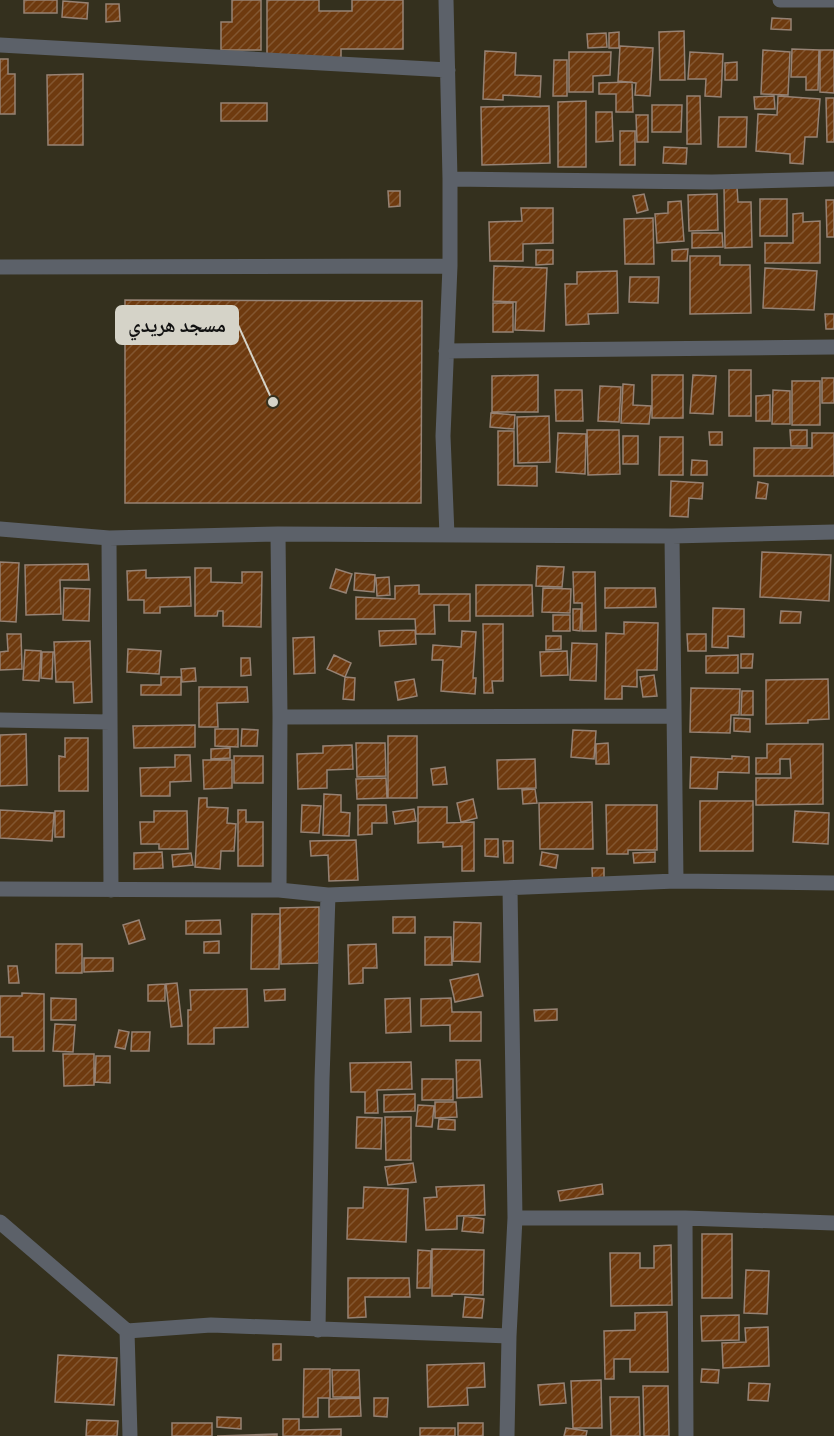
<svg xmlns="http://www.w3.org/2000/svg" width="834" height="1436" font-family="'PT Sans Narrow','Noto Naskh Arabic',sans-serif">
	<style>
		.building { fill: url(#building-hatch); stroke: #968274; stroke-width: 1.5 }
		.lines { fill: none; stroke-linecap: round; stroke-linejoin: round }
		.street { stroke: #5c6169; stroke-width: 15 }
		.leader { fill: none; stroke: #d5d3c8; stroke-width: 2 }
		.callout-dot { fill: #d5d3c8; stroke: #34301e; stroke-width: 2 }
		.callout { fill: #d5d3c8; stroke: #d5d3c8; stroke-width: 2 }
		.callout-label { font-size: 20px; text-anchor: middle; font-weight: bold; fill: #111 }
	</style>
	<defs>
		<pattern id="building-hatch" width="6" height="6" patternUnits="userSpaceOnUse" patternTransform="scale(1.5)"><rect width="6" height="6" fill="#6e3a0f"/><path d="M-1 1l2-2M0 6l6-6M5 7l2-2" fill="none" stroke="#825630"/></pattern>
	</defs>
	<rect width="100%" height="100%" fill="#34301e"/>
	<path class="building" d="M24,0H57V13H24Z
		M232,0H261V50H221V22H232Z
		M267,0H319V11H352V0H403V49H341V61H267Z
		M63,1L88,3L87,19L62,17Z
		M106,4H119L120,21L106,22Z
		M772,18L791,19V30L771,29Z
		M684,31L685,80H660L659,32Z
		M619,32V48H609V33Z
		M606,33L607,47L588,48L587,34Z
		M620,46L653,48L650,96L635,95L636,83L618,81Z
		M792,49L819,50L818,90H806V77H791Z
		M763,50L790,52L788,95L761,94Z
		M820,50H834V93L820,92Z
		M485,51L516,53L515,75L541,76L540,97L503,95V100L483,99Z
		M569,52H611L610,75L593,76V92H569Z
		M690,52L723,54L721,97L705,96L706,79H688Z
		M0,59H8V74H15V114H0Z
		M554,60H567V96H553Z
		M737,62V80H725V63Z
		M83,74V145H48L47,75Z
		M632,82L633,112H616V94H599V83Z
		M687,96H700L701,144H687Z
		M774,96L775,109H755L754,97Z
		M778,96L820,99L817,137H805L803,164L790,163V154L756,151L758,114L777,115Z
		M826,98H834V142H827Z
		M586,101V167H558V102Z
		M221,103H267V121H221Z
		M652,105H682L681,132H652Z
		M549,106L550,163L482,165L481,107Z
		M596,112H612L613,141L596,142Z
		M636,115H648V142H637Z
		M719,117H747L746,147H718Z
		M620,131H635V165H620Z
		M664,147L687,148L686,164L663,163Z
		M724,187H737L738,202H751L752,247L725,248Z
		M388,191H400V206L389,207Z
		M644,194L648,210L637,213L633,196Z
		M717,194L718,230L689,231L688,195Z
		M760,199H787V236H760Z
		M826,200H834V237H827Z
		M681,201L684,241L657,243L655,214L668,213V202Z
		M521,208H553V243L523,244V261H490L489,222L522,221Z
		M803,213V222L820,221V263H765V243H793V214Z
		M653,218L654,264H625L624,219Z
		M692,233H722L723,247L692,248Z
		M688,249L687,261H672V250Z
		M536,250H553V264L536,265Z
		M690,256H720V265H750L751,313L690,314Z
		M494,266L547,268L544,331L515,330L516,302L493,301Z
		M765,268L817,271L814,310L763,308Z
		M617,271L618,313L588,314L589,324L566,325L565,284H577V272Z
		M630,277H659L658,303L629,302Z
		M125,300L422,301L421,503H125Z
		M493,303H513V332H493Z
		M825,314H834V329H826Z
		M729,370H751V416H729Z
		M538,375V412H492V376Z
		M652,375H683V418H652Z
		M693,375L716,376L713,414L690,413Z
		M822,378H834V403H822Z
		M792,381H820V425H792Z
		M623,384L634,385L633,405L651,406L649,424L621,423Z
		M600,386L621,387L619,422L598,421Z
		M555,390H582L583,421H556Z
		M773,390L790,391V424H772Z
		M770,395V421H756V396Z
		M491,413L515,415L514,429L490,427Z
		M549,416L550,462L518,463L517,417Z
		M587,430H619L620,474L588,475Z
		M790,430H807V446H791Z
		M498,431H514V466H537V486L498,485Z
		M709,432H722V445H710Z
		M558,433L586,434L585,474L556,472Z
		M812,433H834V476H754V448H812Z
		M623,436H638V464H623Z
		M660,437H683V475H659Z
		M692,460L707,461V475H691Z
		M671,481L703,483L702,499L689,498L688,517L670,516Z
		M758,482L768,484L766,499L756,498Z
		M762,552L831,555L829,601L760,597Z
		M0,562L19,563L16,622L0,621Z
		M88,564L89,580H60L61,614L26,615L25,565Z
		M537,566L564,567L562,587L536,586Z
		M195,568H211V582L242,583V572H262L261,627L223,626V611H218L217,616H195Z
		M336,569L352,574L346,593L330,588Z
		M146,570V578L190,577L191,606L160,607V613H144V600H128L127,571Z
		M573,572H595L596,631H582V603H574Z
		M355,573L375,575L374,592L354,590Z
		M389,577L390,595L377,596L376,578Z
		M419,585V594H470V621H449V605H434L435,634H416L415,619H356V597L395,599V586Z
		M476,585H532L533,616H476Z
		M64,588L90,589L89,621L63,620Z
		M543,588L571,589L570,613L542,612Z
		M605,588H655L656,607L605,608Z
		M713,608L744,609V637L728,636V648L712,647Z
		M573,609H581L580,631L573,630Z
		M781,611L801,612L800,623H780Z
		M553,615H570V631H553Z
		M624,622L658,623L657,670H637V687L622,686V699H605L606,633L624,634Z
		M483,624H503V681H492L493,693H484Z
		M415,630L416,644L380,646L379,631Z
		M462,631L476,632L473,678H476L475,694L441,691L443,660H432L433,645L461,647Z
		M7,634H21L22,669L0,670V652L8,651Z
		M687,634H706V651H688Z
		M546,636H561V649L546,650Z
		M314,637L315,673L294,674L293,638Z
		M90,641L92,702L74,703L73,682H56L54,642Z
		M572,643L597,644L596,681L570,680Z
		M128,649L161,651L159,674L127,672Z
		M25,650L41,651L39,681L23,680Z
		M567,651L568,675L541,676L540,652Z
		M42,652H53L52,679L41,678Z
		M741,654H753L752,668H741Z
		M334,655L351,663L345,677L327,669Z
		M738,655V673H706V656Z
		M241,658H250L251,675L241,676Z
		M195,668L196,681L182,682L181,669Z
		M654,675L657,696L643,697L640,677Z
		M161,677H181V695H141V685H161Z
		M345,677L355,678L354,700L343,699Z
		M414,679L417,696L398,700L395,682Z
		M828,679L829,719L808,720V723L766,724V680Z
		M199,687H247L248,702L217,703L218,727H199Z
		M691,688L740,689L739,715H731L730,733L690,732Z
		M742,691H753V715H741Z
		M734,718L750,719V732L734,731Z
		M195,725V747L134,748L133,726Z
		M215,729H238V747L215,746Z
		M242,729L258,730L257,746H241Z
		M573,730L596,731L594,759L571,757Z
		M26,734L27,785L0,786V735Z
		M388,736H417V798H388Z
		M65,738H88V791H59V756L65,757Z
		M356,743H385L386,776L357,777Z
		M608,743L609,764H596V744Z
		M767,744H823V804L756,805V778H791L790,759H780V774H756V758H767Z
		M352,745L353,769L327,770V788L298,789L297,754L323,753V746Z
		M230,748V758L211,759V749Z
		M175,755H190L191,781L170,782V796H141L140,768L175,767Z
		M234,756H263V783H234Z
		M732,756L749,757V773L718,772L717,789L690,788L691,757L732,759Z
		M535,759L536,788L498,789L497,760Z
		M203,760H232V788L204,789Z
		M445,767L447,784L433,785L431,769Z
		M386,778L387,798L357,799L356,779Z
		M535,789L537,803L523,804L522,790Z
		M324,794L341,795V812L350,813L349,836L323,835Z
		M199,798H207V807L228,808L227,823L236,824L234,851H221L220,869L195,867Z
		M473,799L477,818L461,822L457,803Z
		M700,801H753V851H700Z
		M592,802L593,849H540L539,803Z
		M302,805L321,806L319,833L301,832Z
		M358,805H386L387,823H372V834L358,835Z
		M606,805H657V850H628V854H607Z
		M418,807H447V823L474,822V871H462V846L443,847V842L418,843Z
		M414,809L416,821L395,824L393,812Z
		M0,810L54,813L52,841L0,838Z
		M238,810H246V822H263V866H238Z
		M55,811H64V837H55Z
		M154,811H187L188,849H159V844H141L140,822H154Z
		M795,811L829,813L828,844L793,842Z
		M485,839H498V857L485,856Z
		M356,840L358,880L329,881L328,855L311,856L310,841Z
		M503,841H513V863H504Z
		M162,852L163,868L134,869V853Z
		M542,852L558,855L556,868L540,865Z
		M655,852V862L634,863L633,853Z
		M191,853L193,865L173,867L172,855Z
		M592,868H604V889H593Z
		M319,907V963L281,964L280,908Z
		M252,914H280L279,969H251Z
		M393,917H415V933H393Z
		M139,920L145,939L129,944L123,925Z
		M220,920L221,934H186V921Z
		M454,922L481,923L480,962L453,961Z
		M425,937H451L452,965H425Z
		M219,941V953H204V942Z
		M56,944H82V973H56Z
		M376,944L377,968H363V983L349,984L348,945Z
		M84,958H113V971L84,972Z
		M8,966H17L19,983H9Z
		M478,974L483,996L455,1002L450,980Z
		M177,983L182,1026L171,1027L166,984Z
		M165,984V1001H148V985Z
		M247,989L248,1027L214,1028V1044H188V1010H191L190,990Z
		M285,989V1000L265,1001L264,990Z
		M22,993L44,994V1051H13V1037H0V996H22Z
		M51,998L76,999V1020H51Z
		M410,998L411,1032L386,1033L385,999Z
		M451,998L452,1012H481V1041H450V1025L421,1026V999Z
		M557,1009V1020L535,1021L534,1010Z
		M55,1024L75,1025L73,1052L53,1051Z
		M119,1030L129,1032L125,1049L115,1047Z
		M132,1032H150L149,1051H131Z
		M63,1054H94V1085L64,1086Z
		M96,1056H110V1083L95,1082Z
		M456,1060H480L482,1097L457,1098Z
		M411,1062L412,1089L377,1090L378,1113H365V1092H351L350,1063Z
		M422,1079H453V1100H422Z
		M415,1094V1111L384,1112V1095Z
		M435,1102H456L457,1117L435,1118Z
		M418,1105L434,1106L432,1127L416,1126Z
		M357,1117L382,1118L381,1149L356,1148Z
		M385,1117H411V1160H386Z
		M439,1119L455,1120V1130L438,1129Z
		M413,1163L416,1182L388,1185L385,1167Z
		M602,1184L603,1194L560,1201L558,1191Z
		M484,1185L485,1215L457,1216V1229L426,1230L424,1198L437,1197L436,1187Z
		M364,1187L408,1189L406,1242L347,1239L348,1208H363Z
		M464,1216L484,1219L483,1233L462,1231Z
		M702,1234H732V1298H702Z
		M671,1245L672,1305L611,1306L610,1253H640V1268H654V1246Z
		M432,1249L484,1250L483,1295L452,1294V1296H432Z
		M418,1250L431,1251L430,1288H417Z
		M746,1270L769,1271L767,1314L744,1313Z
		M348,1278H409L410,1297H365L366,1317L348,1318Z
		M465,1297L484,1299L482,1318L463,1317Z
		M667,1312L668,1372H630V1359H614V1379H605L604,1331L635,1330V1313Z
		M739,1315V1340L702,1341L701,1316Z
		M768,1327L769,1366L723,1368L722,1343L746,1342L745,1328Z
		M273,1344H281V1360H273Z
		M58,1355L117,1358L114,1405L55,1402Z
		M484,1363L485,1387L467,1388L468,1405L428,1407L427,1365Z
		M304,1369H330V1398H318V1417H303Z
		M702,1369L719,1370L718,1383L701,1382Z
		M332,1370H359L360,1397H333Z
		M601,1380L602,1428H573L571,1381Z
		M564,1383L566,1403L540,1405L538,1385Z
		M749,1383L770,1384L768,1401L748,1400Z
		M643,1386H668L669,1436H644Z
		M610,1397H639L640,1436H611Z
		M360,1398L361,1416L329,1417V1399Z
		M374,1398H388L387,1417L374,1416Z
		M217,1417L241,1418V1429L217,1427Z
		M283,1419H299V1430L341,1429V1436H283Z
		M87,1420L118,1421L117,1436H86Z
		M172,1423H212V1436H172Z
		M458,1423H483V1436H458Z
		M420,1428H455V1436H420Z
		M566,1428L587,1431L586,1436H564Z
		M277,1434V1436H217Z"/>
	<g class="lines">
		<path class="street" d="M446,0L450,179V266L443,436L447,535
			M780,0H834
			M0,45L448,70
			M450,179L712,182L834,179
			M0,267L450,266
			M446,351L834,347
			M0,529L109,538L278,534L672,536L834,532
			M278,534L280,717L279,890
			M672,536L676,881
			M109,538L111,890
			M280,717L673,716
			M0,720L110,722
			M0,889L279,890L328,895L676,881L834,883
			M515,1218H685L834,1223
			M685,1218L686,1436
			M0,1222L127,1331L211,1325L509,1336
			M318,1330L322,1080L328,895
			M127,1331L130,1436
			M507,1436L509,1336L515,1218L510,888"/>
	</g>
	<path class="leader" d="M273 402L238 325"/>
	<circle class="callout-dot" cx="273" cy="402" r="6"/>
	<rect class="callout" x="116" y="306" width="122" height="38" rx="6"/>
	<g class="callout-label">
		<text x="177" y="332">مسجد هريدي</text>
	</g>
</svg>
